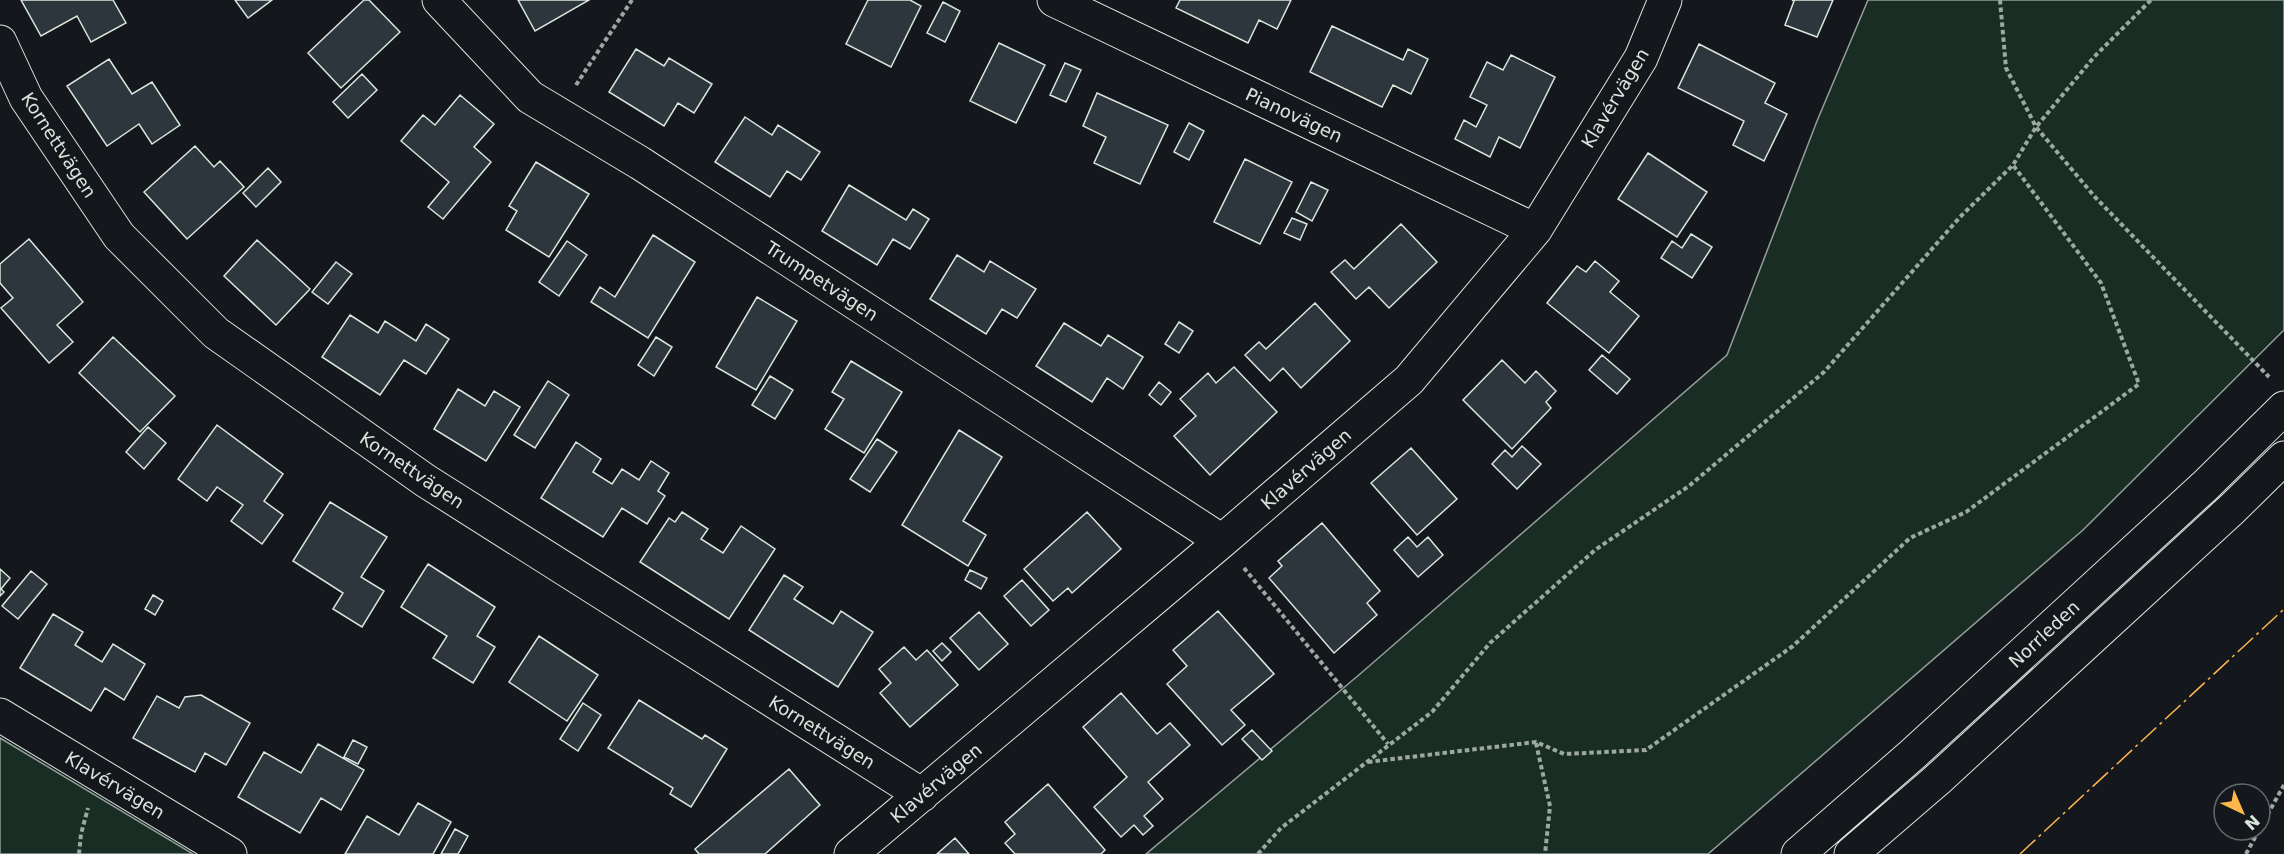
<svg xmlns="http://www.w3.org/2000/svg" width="2284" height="854" font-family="'DejaVu Sans',sans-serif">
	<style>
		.green { fill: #1a2d24; stroke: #939e99; stroke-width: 1.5 }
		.building { fill: #2c363c; stroke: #d8e6dc; stroke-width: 1.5 }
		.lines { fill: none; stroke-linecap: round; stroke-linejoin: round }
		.minor-casing { stroke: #d8e6dc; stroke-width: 35 }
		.trunk-casing { stroke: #d8e6dc; stroke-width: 35 }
		.path { stroke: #9da8a2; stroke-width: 4; stroke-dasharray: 4.5 3; stroke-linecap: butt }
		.minor { stroke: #14181c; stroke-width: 33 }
		.trunk { stroke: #14181c; stroke-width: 33 }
		.power { stroke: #ffb74d; stroke-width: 1.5; stroke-dasharray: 21 4.5 3 4.5; stroke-linecap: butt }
		.labels { text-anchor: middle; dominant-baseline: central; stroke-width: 4.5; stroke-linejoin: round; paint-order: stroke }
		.street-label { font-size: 18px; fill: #d8e6dc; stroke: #14181c }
	</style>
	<rect width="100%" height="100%" fill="#14181c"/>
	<path class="green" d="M1868,0H2284V330L2083,530L1708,854H1146L1360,674L1727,355L1817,121Z
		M0,738L193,854H0Z"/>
	<path class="building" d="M21,0H113L126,23L91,42L77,16L41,36Z
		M235,0H272L248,18Z
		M364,0H369L400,32L341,88L308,53Z
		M518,0H589L535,31Z
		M868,0H910L921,6L891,67L846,44Z
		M1180,0H1291L1277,29L1259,20L1248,43L1176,8Z
		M1792,0H1833L1817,37L1785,25L1794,1Z
		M943,2L960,11L945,42L927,33Z
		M1332,26L1403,60L1408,49L1428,59L1411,94L1393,85L1382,107L1310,72Z
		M999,43L1045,65L1016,123L970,101Z
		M1699,44L1775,83L1765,103L1787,114L1764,161L1733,145L1744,121L1678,88Z
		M636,49L664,66L669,58L712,84L694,113L678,103L664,126L609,92Z
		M1511,55L1555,77L1520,148L1499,137L1490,157L1455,139L1464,120L1476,127L1487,105L1470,97L1487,62L1503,70Z
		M109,59L132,94L152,82L180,125L152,144L139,124L107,146L67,86Z
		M1065,63L1081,70L1066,102L1050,95Z
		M362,74L377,90L348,118L333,102Z
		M1097,93L1168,125L1140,184L1094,163L1106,137L1083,126Z
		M460,95L494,124L474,147L491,162L443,219L428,207L449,182L401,141L423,115L435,125Z
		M745,117L772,135L778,125L820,152L801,180L787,171L770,197L715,162Z
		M1189,123L1204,131L1189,160L1174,152Z
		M195,146L214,167L220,161L244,187L187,239L144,192Z
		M1648,153L1707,192L1677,237L1618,199Z
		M1245,159L1292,182L1260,244L1214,222Z
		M536,162L589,194L549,257L506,230L517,211L509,206Z
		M268,168L281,182L256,207L243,193Z
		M1311,182L1328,190L1312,221L1296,212Z
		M849,185L906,220L913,209L929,219L910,249L893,239L877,265L822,231Z
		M1292,218L1307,224L1300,240L1284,233Z
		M1401,224L1437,262L1389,308L1369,287L1356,299L1331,272L1345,260L1354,269Z
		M1691,234L1712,247L1692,278L1661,258L1672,241L1682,248Z
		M653,235L695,262L648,338L591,302L600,287L615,297Z
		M29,239L83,302L57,325L73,342L49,363L1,308L13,298L0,283V264Z
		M257,240L310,289L276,325L224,276Z
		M567,241L587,255L559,296L539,282Z
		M957,255L984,272L990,261L1036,289L1017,318L1002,309L986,334L930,299Z
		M1595,261L1619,281L1610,292L1639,316L1609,353L1547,303L1577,266L1586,272Z
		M336,262L352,274L328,304L312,292Z
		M757,297L797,321L756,390L716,367Z
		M1315,303L1350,341L1301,388L1283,368L1270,381L1245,355L1259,342L1266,349Z
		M350,315L378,333L385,321L416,341L426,324L449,339L426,374L404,360L380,395L322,357Z
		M1179,322L1193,331L1179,353L1165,344Z
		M1064,323L1101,346L1108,335L1143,357L1123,389L1107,378L1092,402L1036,366Z
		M113,337L175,396L140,432L79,373Z
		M656,337L672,347L654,376L638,365Z
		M1602,355L1630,379L1617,394L1589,370Z
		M1502,360L1525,383L1536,371L1556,391L1546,402L1551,408L1512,449L1463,400Z
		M851,361L902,392L864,453L825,429L844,399L832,392Z
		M1234,367L1277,412L1210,475L1174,436L1196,416L1180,399L1208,373L1216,383Z
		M770,376L793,390L775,419L752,405Z
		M548,381L569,395L535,448L514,435Z
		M1159,382L1171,392L1161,405L1149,395Z
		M458,389L485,406L494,391L520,407L486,461L434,429Z
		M217,425L283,474L264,501L283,515L262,544L231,521L243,505L217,487L207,501L178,479Z
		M148,427L166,443L144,469L126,452Z
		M959,430L1002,457L963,521L986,535L968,566L902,525Z
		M877,439L897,452L870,492L850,479Z
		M576,442L601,459L593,472L612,484L622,469L639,480L651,461L669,473L658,491L665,496L647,524L622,508L603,537L541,498Z
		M1522,446L1541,464L1517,489L1492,464L1505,450L1512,457Z
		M1411,448L1457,499L1417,535L1371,483Z
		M330,502L387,537L361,577L384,591L362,627L333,609L343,593L293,561Z
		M682,512L708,529L701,539L723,553L741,526L775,549L729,619L640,562L669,518L675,522Z
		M1087,512L1121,549L1072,593L1068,588L1053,601L1024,569Z
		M1322,523L1380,591L1367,603L1377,615L1334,653L1269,578L1282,566L1278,561Z
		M1408,537L1417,547L1428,537L1443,555L1418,577L1394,550Z
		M428,564L495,607L477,636L495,647L473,683L433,658L447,636L401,607Z
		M0,569L10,578L1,589L4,592L0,596Z
		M970,570L987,578L981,589L965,580Z
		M31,571L47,584L18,619L2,606Z
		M784,575L803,587L794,599L833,624L841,611L873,632L838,687L749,630Z
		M1022,580L1049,610L1031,626L1004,596Z
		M153,595L163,601L155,615L145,609Z
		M1218,611L1274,674L1231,710L1245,725L1222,745L1167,684L1187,666L1173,650Z
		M979,612L1008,644L979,670L950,638Z
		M53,614L83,632L75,645L102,662L113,644L145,664L124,700L105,688L91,711L20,668Z
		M539,636L598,675L567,721L509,682Z
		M942,643L951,652L942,661L933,651Z
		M904,647L916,660L927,650L958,685L910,727L880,693L891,683L879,669Z
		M1121,693L1157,734L1170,723L1190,745L1148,782L1163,799L1144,816L1153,826L1143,835L1134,825L1121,837L1094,807L1127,777L1083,727Z
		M201,695L250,723L226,765L205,753L195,772L133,738L157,696L179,708L185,697Z
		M639,700L702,739L705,735L727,749L691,807L670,794L673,788L608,748Z
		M583,703L601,715L578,751L560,739Z
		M1252,730L1272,751L1262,760L1242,739Z
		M353,740L367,747L358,764L344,757Z
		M318,744L364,770L341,810L321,798L300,833L238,797L264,752L301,773Z
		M789,769L820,805L765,854H699L695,849Z
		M1048,784L1105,850L1101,854H1015L1005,843L1015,834L1005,822Z
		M418,803L451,822L433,854H345L367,816L399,835Z
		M455,829L468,836L458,854H441Z
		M955,838L969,854H937Z"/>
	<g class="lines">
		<defs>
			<path id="minor" d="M439,0L530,97L640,163L1222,541
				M1054,0L1535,230
				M0,42L26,98L119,236L216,333L426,481L922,795
				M0,715L230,854
				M851,854L1222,541L1409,380L1535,230L1641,58L1665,0"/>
			<path id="trunk" d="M1798,854L1913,754L2206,485L2284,408
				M1851,854L1937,780L2233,508L2284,458"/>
		</defs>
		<use href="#minor" class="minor-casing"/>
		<use href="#trunk" class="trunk-casing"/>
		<path class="path" d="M2000,0L2006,68L2036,127L2095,197L2269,377
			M576,85L632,0
			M1244,568L1388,744
			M1536,743L1550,806L1545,854
			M1368,762L1536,742L1564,754L1646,750L1793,646L1910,538L1966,512L2139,384L2101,283L2013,165
			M2260,828L2284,785
			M79,854L81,834L88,808
			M1258,854L1281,828L1432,712L1490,643L1595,550L1689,486L1824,372L1960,217L2013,165L2036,127L2094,57L2151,0
			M2246,854L2259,830"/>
		<use href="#minor" class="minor"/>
		<use href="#trunk" class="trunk"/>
		<path class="power" d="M2020,854L2284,609"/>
	</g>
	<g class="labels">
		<g class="street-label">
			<text transform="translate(1615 98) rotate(-59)">Klavérvägen</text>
			<text transform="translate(1294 115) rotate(25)">Pianovägen</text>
			<text transform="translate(59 145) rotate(57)">Kornettvägen</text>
			<text transform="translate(822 281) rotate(33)">Trumpetvägen</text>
			<text transform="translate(1306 469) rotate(-41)">Klavérvägen</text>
			<text transform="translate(412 470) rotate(34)">Kornettvägen</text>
			<text transform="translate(2044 634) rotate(-43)">Norrleden</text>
			<text transform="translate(822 732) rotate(32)">Kornettvägen</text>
			<text transform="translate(936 783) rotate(-40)">Klavérvägen</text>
			<text transform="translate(115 785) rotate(31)">Klavérvägen</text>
		</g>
	</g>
	<g transform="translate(2242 812) rotate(136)"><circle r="28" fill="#14181c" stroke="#626a69" stroke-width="1.5"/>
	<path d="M0-4.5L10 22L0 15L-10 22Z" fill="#ffb74d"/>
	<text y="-9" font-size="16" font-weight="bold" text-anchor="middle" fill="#d8e6dc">N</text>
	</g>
</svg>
